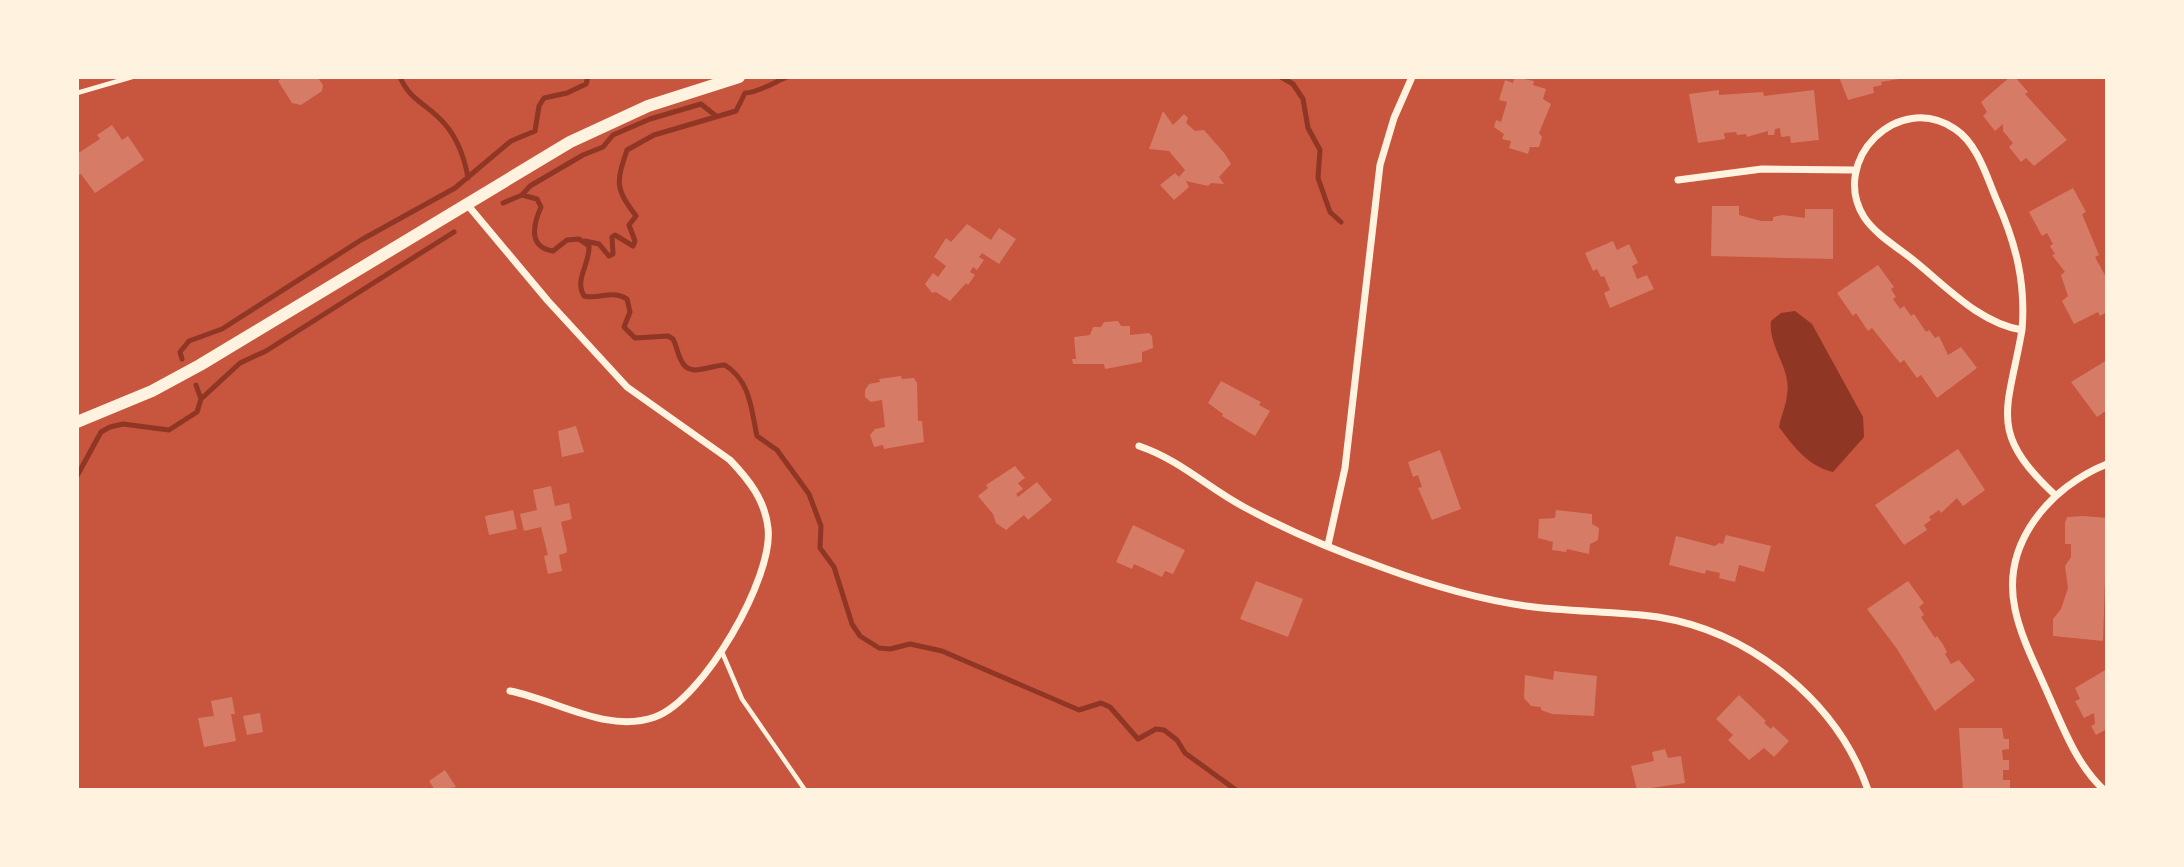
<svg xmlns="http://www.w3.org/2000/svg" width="2184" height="867" font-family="Signika,sans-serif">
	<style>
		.water { fill: #8f3625 }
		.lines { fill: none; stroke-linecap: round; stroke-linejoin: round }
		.stream { stroke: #8f3625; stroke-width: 5 }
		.building { fill: #d67c66 }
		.service { stroke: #fff3e0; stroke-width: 4.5 }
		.minor { stroke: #fff3e0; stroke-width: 7 }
		.secondary { stroke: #fff3e0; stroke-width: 12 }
	</style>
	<rect width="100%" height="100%" fill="#c8553d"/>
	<path class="water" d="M1795,311L1812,324L1863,417L1864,437L1833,472C1808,466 1794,447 1779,427C1781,416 1786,406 1787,395C1792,369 1768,347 1771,321L1781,313Z"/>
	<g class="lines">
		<path class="stream" d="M400,77C409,98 422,102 437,116C456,133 464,154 468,178
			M1281,77L1293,84L1303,99L1308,128L1320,150L1318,178L1330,212L1341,222
			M522,195L537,199L541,207C533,225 528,247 553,251L567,240L579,239L589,246C590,264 574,280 584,296C599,300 612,289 627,299L630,312L624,327L635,338L668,336L673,339C677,346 677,353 681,360C689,379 709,365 725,365C751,382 751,409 757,436L777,450L809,494L821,526L820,548L834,567L852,624L860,636L879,648L890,649L910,644L942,651L1079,710L1101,703L1110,707L1138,739L1156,729L1164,730L1177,740L1185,753L1236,790
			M503,203L522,195L530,186L583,155L603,147L613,135L650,119L701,104L716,116
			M585,241L599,244L609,256L613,254L612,237L615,235L633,246L635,241L629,225L636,216C615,188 616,183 627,150L654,135L736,111L745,93C757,93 775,82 787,77
			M182,359L180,352L189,341L222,329L361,240L455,188L511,141L535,131L539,106L544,98L567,93L586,84L588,77
			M201,399L240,363L266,351L454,232
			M77,476L101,432L110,427L123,424L169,430L197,412L201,399L196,385"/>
	</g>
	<path class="building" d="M283,77L318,78L323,85L322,91L301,105L292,103L278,81Z
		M1515,77L1534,81L1533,85L1546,89L1543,99L1551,104L1539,133L1542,137L1539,147H1530L1528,154L1509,148L1511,141L1502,139L1504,134L1494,127L1496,120L1501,122L1507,102L1499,100L1505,80L1513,83Z
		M1839,77H1904L1905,78L1881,82L1882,85L1873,87L1874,93L1848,100Z
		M2010,77H2015L2028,92L2025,94L2067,140L2034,166L2026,158L2021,162L2009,147L2013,143L2003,131V124L1995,131L1983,116L1987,112L1981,102Z
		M1719,90V95L1763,92L1764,96L1814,90L1819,140L1791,143L1790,136L1781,137L1780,128L1775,129L1774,135H1768V131L1747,137L1746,134L1737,135L1736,132L1724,133L1725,139L1698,143L1689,94Z
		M1163,111L1173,125L1184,114L1188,118L1186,123L1195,131L1204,130L1225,154L1231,164L1219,177L1224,184L1211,183L1208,186L1186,181L1189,187L1174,200L1160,185L1175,173L1179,177L1185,170L1169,151L1149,149Z
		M112,125L122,140L128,136L144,160L95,193L81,174L77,176V154L100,139L97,135Z
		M2073,188L2086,212L2082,214L2099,255L2095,257L2107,279V312L2100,316L2098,312L2074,324L2062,301L2068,296L2061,275L2065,272L2052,255L2055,254L2050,246L2053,244L2047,233L2042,236L2029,212Z
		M1712,206H1739V215L1761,221H1773V217L1783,215L1805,218V209H1833V259L1711,256Z
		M967,224L991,240L999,228L1016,239L999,264L982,253L979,257L984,260L977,270L973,267L970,272L975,275L968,285L966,283L950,301L936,292L932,293L925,284L933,273L938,277L946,266L934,257L946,238L951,242Z
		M1613,241L1617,250L1629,244L1638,263L1632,266L1637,279L1647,275L1654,289L1610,308L1604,293L1610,290L1604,276L1601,277L1597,269L1593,271L1585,253Z
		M1878,265L1894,287L1891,289L1896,297L1893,299L1900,309L1904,306L1911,316L1914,314L1926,332L1929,330L1935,338L1939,336L1948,355L1961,347L1977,368L1937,398L1921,375L1917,378L1904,360L1900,363L1872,328L1868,331L1856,313L1853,316L1837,293Z
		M1118,321L1121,326H1130V335L1149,333L1152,336L1153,348L1142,352V362L1105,369L1104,364H1073L1072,359H1076L1074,337L1090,335L1093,327H1101L1104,322Z
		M2107,360V410L2097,417L2071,382Z
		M901,376L902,379L914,378L917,383L918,421H922L924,442L884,449L883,445L874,447L870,435L875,429L885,427L882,400L871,402L865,397V390L869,384L880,382L879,379Z
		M1221,381L1261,402L1259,405L1270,411L1255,436L1222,416L1223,414L1208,403Z
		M576,426L584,452L562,457L558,431Z
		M1958,449L1985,490L1963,506L1957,498L1941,513L1939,510L1929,517L1931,520L1924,525L1927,530L1904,545L1875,505Z
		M1440,450L1461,509L1432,520L1418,488L1422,487L1418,475L1413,477L1408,462Z
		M1015,466L1025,478L1018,483L1023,489L1016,494L1018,497L1037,482L1052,500L1028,520L1024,515L1006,530L996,523L993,514L978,496L988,488L986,485Z
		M551,486L555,506L569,503L572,519L561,522L567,550L566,553L559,555L562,571L548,574L544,556L548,555L541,527L524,531L520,514L537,510L533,490Z
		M513,510L517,529L489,535L485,516Z
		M1556,510L1592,514V524L1599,528L1598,540L1590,544L1589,554L1567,549L1566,552L1552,550L1553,542L1538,538L1539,519L1555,518Z
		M2083,516L2107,518L2103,641L2053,636V619L2061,609L2068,588L2065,566L2071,557V544H2065V523L2067,517Z
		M1133,525L1185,550L1173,574L1165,571L1162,577L1134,564L1132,569L1116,562Z
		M1726,535L1771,546L1764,572L1739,565L1735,582L1719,578L1720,573L1706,570L1705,574L1669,565L1676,536L1715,546L1719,543L1723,544Z
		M1256,581L1303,599L1288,637L1240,619Z
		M1908,581L1924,603L1919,607L1924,615L1921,617L1935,638L1937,636L1942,643L1947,652L1945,654L1951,664L1959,660L1975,680L1935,711L1897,649L1867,609Z
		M2107,669V743L2105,730L2096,735L2091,726L2095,724L2094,713L2084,718L2075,701L2080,699L2075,688Z
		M1554,671L1597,676L1594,716L1552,714L1541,710V707L1531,706L1524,698L1525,675L1553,680Z
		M1739,695L1766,721L1764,723L1771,729L1773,726L1789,741L1774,757L1764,748L1749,760L1728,740L1733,735L1716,719Z
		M232,697L235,714H231L236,741L204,747L198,718L214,716L211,701Z
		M260,713L263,732L247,735L243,716Z
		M1959,728H2002L2004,739H2009V749L2002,750L2003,760H2009V770H2003V780H2010V790H1963Z
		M1665,749L1668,758L1681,756L1685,783L1637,790L1631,766L1654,761L1652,752Z
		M445,770L456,787L435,790L429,781Z"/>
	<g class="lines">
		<path class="service" d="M77,93L132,77
			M722,652L742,699L805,790"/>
		<path class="minor" d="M1678,180L1762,169L1854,170
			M466,203L548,301L627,387L730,460C749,480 765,500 768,528C774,577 703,700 655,717C607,734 557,700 510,691
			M2022,330C2026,283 2016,244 1997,201C1987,178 1978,144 1955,129C1898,90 1829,161 1864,217C1875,234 1897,247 1912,259C1946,286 1979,323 2022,330C2008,411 1987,431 2054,494
			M1139,446C1182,461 1205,486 1244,507C1288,531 1336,551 1384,568C1430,585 1477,599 1526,606C1570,612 1614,611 1658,617C1751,632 1837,701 1868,790
			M1328,545L1345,468L1380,165L1394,118L1412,77
			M2104,790C2076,764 2063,727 2048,694C2036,666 2021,638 2015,609C2001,543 2050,487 2107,464"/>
		<path class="secondary" d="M77,422L152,391L200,365L570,142L648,106L739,77"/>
	</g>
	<rect width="2184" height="867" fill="none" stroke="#fff3e0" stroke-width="158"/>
</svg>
